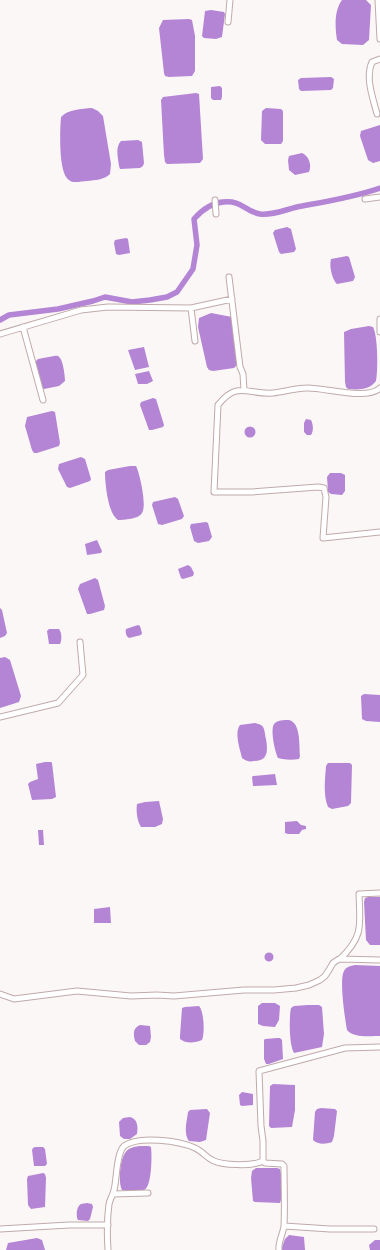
<svg xmlns="http://www.w3.org/2000/svg" width="380" height="1250" font-family="Montserrat,sans-serif">
	<style>
		.water { fill: #b484d5 }
		.lines { fill: none; stroke-linecap: round; stroke-linejoin: round }
		.canal { stroke: #b484d5; stroke-width: 5.5 }
		.street-casing { stroke: #c0aaaa; stroke-width: 7 }
		.street { stroke: #fff; stroke-width: 5 }
	</style>
	<rect width="100%" height="100%" fill="#fcf7f7"/>
	<path class="water" d="M342,0H366L371,5L369,40L363,45L342,44L337,40C335,27 334,11 342,0Z
		M211,10L224,12L225,14L222,37L216,39L204,38L202,36L205,11Z
		M189,19L192,20L195,36V71L192,76L169,77L165,76L164,73L159,28L163,20Z
		M331,77L334,79L333,88L331,90L301,91L299,89L298,80L301,78Z
		M220,86L222,88V97L221,100H213L211,98V87Z
		M196,93L199,94L203,159L200,163L167,164L165,162L164,155L161,100L163,97Z
		M92,108L98,111L103,116L111,164L110,174C104,180 95,180 87,181C82,181 73,184 69,180C58,173 60,129 61,117C69,109 81,109 92,108Z
		M266,108L281,109L283,111V141L281,144H265L261,140L262,111Z
		M380,125V161L373,163L368,160L360,136L361,131Z
		M138,140L142,142L144,163L143,166L140,168L120,169L119,166C118,158 115,147 121,141Z
		M302,153C309,156 312,165 309,172L295,175L289,170L288,160L289,156Z
		M287,227L291,229L296,249L294,252L281,254L279,252L273,233L275,230Z
		M126,238L128,239L130,253L119,255L116,254L114,243L115,240Z
		M347,256L349,257L355,277L353,281L337,284C332,279 329,266 331,259Z
		M211,313L232,317L237,365L234,368L213,371L209,370L207,367L198,327L199,318Z
		M369,326L373,327C378,336 378,370 376,381C369,390 359,390 348,389L346,387L345,382L344,332L351,329Z
		M144,347L149,367L135,370L128,350Z
		M54,356C56,356 58,355 60,358C63,361 65,376 65,381L59,386L44,389L42,388L36,366V361L38,359Z
		M149,371L153,381L147,384H138L135,374Z
		M153,398L156,399L164,425L163,427L152,430H149L140,405L141,402Z
		M52,411L55,412L60,443L59,446L37,453H34L32,450L25,426L27,417Z
		M306,419L311,420C313,424 314,431 311,435H307L304,432V423Z
		M244.5 432a5.5 5.5 0 1 1 11 0a5.5 5.5 0 1 1-11 0Z
		M81,457L85,459L91,479L90,481L70,488L67,487L58,469L59,464Z
		M130,466H136C140,474 147,506 142,513C139,519 124,520 118,520C108,514 105,484 105,472L108,470Z
		M330,473H341L345,475V491L342,495L331,494L328,492L327,477Z
		M175,497L178,499L184,516L182,519L162,525L158,524L152,505L153,502Z
		M206,522L208,523L212,537L209,541L198,543L194,541L190,527L191,524Z
		M97,540L102,551L101,553L87,555L85,544Z
		M188,565L191,567L194,573L193,576L183,579L181,578L178,569Z
		M95,578L98,580L105,606L104,610L90,614H87L78,589L80,584Z
		M0,608L2,610L7,633L5,636L0,638Z
		M138,625L140,626L142,633L141,635L129,638C126,636 125,632 126,629Z
		M49,629H59C62,633 62,640 60,644H49L47,631Z
		M5,657L10,660L21,696L19,702L0,708V658Z
		M364,694L380,695V722L366,721L362,719L361,696Z
		M289,720C301,723 299,745 300,756L299,759C292,760 285,760 278,758C275,752 270,730 274,724C277,720 284,720 289,720Z
		M255,723C258,724 261,724 263,727C265,730 265,736 266,739C268,751 268,761 254,761C249,762 246,761 242,758C240,749 234,733 240,725Z
		M45,762H51L52,763L56,797L52,799L32,800L28,784L30,782L38,779L36,764Z
		M328,763H350L352,765L351,803L348,806L332,809L328,807C323,795 325,779 326,766Z
		M275,774L277,785L253,786L252,777L253,776Z
		M159,801L163,819L162,824L155,827H141C137,821 136,811 137,804L145,802Z
		M297,821L301,825L306,826V829L302,830L299,834H288L285,833V822Z
		M38,830H43L44,845H39Z
		M368,897H380V945H370L366,940L364,902L365,898Z
		M110,907L111,923H94V909Z
		M264.5 957a4.5 4.5 0 1 1 9 0a4.5 4.5 0 1 1-9 0Z
		M355,965L380,966V1036C370,1036 353,1038 347,1030C345,1019 339,979 344,971C346,967 350,966 355,965Z
		M262,1003H275L280,1006L279,1020L275,1027L263,1026L258,1024V1006Z
		M308,1005H319L322,1007L324,1034L322,1047L294,1053C289,1045 289,1017 291,1008L294,1006Z
		M199,1006C204,1011 205,1033 202,1040C195,1043 186,1044 180,1039V1036L182,1008L185,1007Z
		M140,1025L150,1026L151,1037L150,1042L146,1045H139L135,1041C133,1034 133,1028 140,1025Z
		M277,1038H280L282,1040L283,1059L269,1064H266L264,1059V1040L265,1039Z
		M273,1084L295,1085V1110L292,1127L271,1128L269,1126L270,1086Z
		M242,1092L253,1094V1105L242,1106L240,1105L239,1095Z
		M321,1108L335,1109L337,1111L334,1136L332,1142C326,1144 318,1145 313,1140L315,1112L317,1109Z
		M207,1109L210,1113L206,1140L200,1142L189,1141C183,1133 187,1121 188,1112L190,1110Z
		M130,1117C138,1119 138,1127 137,1134L130,1139H124L120,1136L119,1122L123,1118Z
		M139,1146H149L151,1147C152,1155 152,1187 144,1190C138,1193 128,1191 122,1190C118,1183 120,1160 125,1153C128,1148 134,1147 139,1146Z
		M35,1147H43L45,1149L47,1164L45,1166H34L32,1150L33,1148Z
		M256,1168H277L280,1169C282,1176 283,1197 280,1203L255,1202L253,1201L251,1178L252,1171Z
		M43,1173L45,1174L46,1178L45,1207L31,1209L28,1205L27,1179L28,1176Z
		M87,1203L92,1204L93,1207L90,1219L88,1221L78,1220C76,1217 76,1207 81,1204C82,1204 86,1203 87,1203Z
		M289,1235L304,1237L305,1250H281L285,1239Z
		M37,1238L42,1240L45,1250H6L8,1243Z
		M375,1240H380V1250H370L369,1245Z"/>
	<g class="lines">
		<path class="canal" d="M0,320L9,315L58,309L93,301L105,297L132,302L150,300L167,297L177,292L193,269L197,245L194,219C201,211 211,203 223,202C242,200 244,211 260,214C273,216 289,208 302,206C329,201 354,197 380,188"/>
		<defs>
			<path id="street" d="M378,0L380,39
				M228,22L230,0
				M377,114C373,98 365,78 372,62L380,59
				M365,199L380,197
				M215,200L216,214
				M229,277L240,367L243,374L244,390
				M191,308L232,299
				M380,319V332
				M23,327L43,400
				M0,334L81,310L108,307L191,308L195,341
				M380,388C367,401 324,387 306,388C295,388 284,392 273,393C247,395 238,380 218,405L214,492H252L318,487L324,488L326,497L323,538L380,532
				M0,717L58,703L83,675L80,642
				M340,959C364,936 360,925 359,894L380,893
				M0,994L14,999L77,991L131,996L157,995L174,996L244,990H274L296,988L309,985L320,980L325,976L329,970L333,963L339,959L380,960
				M113,1194L148,1193
				M284,1226L330,1229H374
				M0,1229L69,1225H108
				M108,1250C107,1235 107,1219 109,1204C110,1199 113,1195 114,1190C117,1179 116,1154 124,1146C138,1135 180,1141 195,1148C202,1151 206,1157 212,1160C222,1166 254,1166 263,1161
				M279,1250C278,1242 283,1234 284,1226C285,1206 284,1186 284,1166L282,1164L265,1163L263,1161V1141L261,1126L259,1071L345,1048L380,1047"/>
		</defs>
		<use href="#street" class="street-casing"/>
		<use href="#street" class="street"/>
	</g>
</svg>
